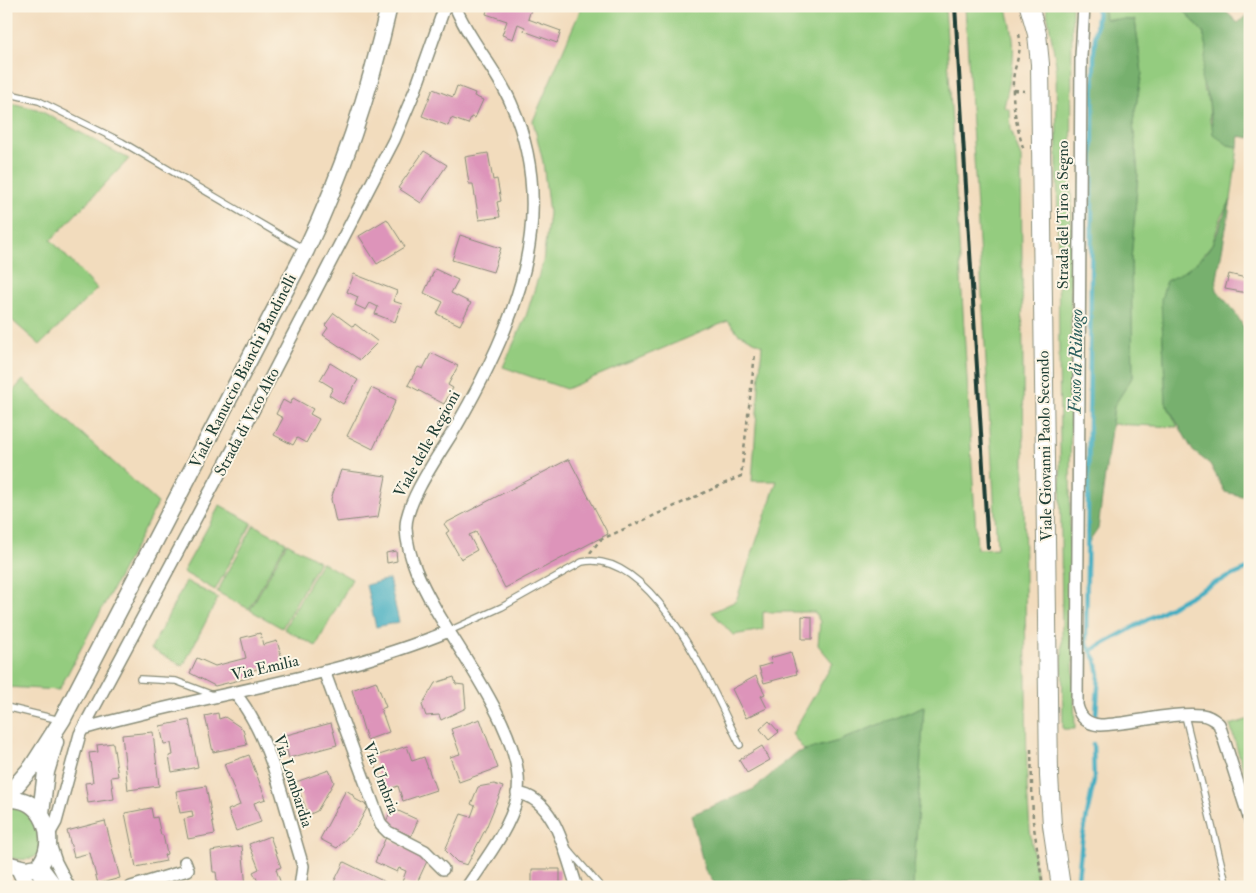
<svg xmlns="http://www.w3.org/2000/svg" width="1256" height="893" font-family="'IM FELL Double Pica',serif">
	<style>
		.green { fill: #94cc7f; stroke: #5a845a }
		.forest { fill: #77b06e; stroke: #4b7651 }
		.water { fill: #42adc1; stroke: #30757a }
		.lines { fill: none; stroke-linecap: round; stroke-linejoin: round }
		.stream { stroke: #42adc1; stroke-width: 4.5 }
		.building { fill: #dd94ba }
		.lane-casing { stroke: #888c78; stroke-width: 8 }
		.street-casing { stroke: #888c78; stroke-width: 14 }
		.secondary-casing { stroke: #888c78; stroke-width: 19 }
		.primary-casing { stroke: #888c78; stroke-width: 20 }
		.path { stroke: #888c78; stroke-width: 2.5; stroke-dasharray: 4 4; stroke-linecap: butt }
		.lane { stroke: #fff; stroke-width: 5.5 }
		.street { stroke: #fff; stroke-width: 11 }
		.secondary { stroke: #fff; stroke-width: 16 }
		.primary { stroke: #fff; stroke-width: 18 }
		.rail { stroke: #1f3d34; stroke-width: 4 }
		.labels { text-anchor: middle; dominant-baseline: central; stroke-width: 4; stroke-linejoin: round; paint-order: stroke }
		.street-label { font-size: 16px; fill: #1f3d34; stroke: #fcf5e5 }
		.water-label { font-size: 18px; font-style: italic; fill: #2a5f5e; stroke: #fcf5e5 }
	</style>
	<rect width="100%" height="100%" fill="#fcf5e5"/>
	<filter id="ink" filterUnits="userSpaceOnUse"><feTurbulence type="fractalNoise" baseFrequency=".02" numOctaves="2"/><feDisplacementMap in="SourceGraphic" scale="10" xChannelSelector="R" yChannelSelector="G"/><feConvolveMatrix kernelMatrix="1 2 1 2 8 2 1 2 1" color-interpolation-filters="sRGB"/></filter>
	<filter id="wash" filterUnits="userSpaceOnUse"><feTurbulence type="fractalNoise" baseFrequency=".0096" numOctaves="4" result="noise"/><feDisplacementMap in="SourceGraphic" scale="20" xChannelSelector="R" yChannelSelector="G"/><feGaussianBlur stdDeviation="1.12" result="paint"/><feColorMatrix in="noise" values="0 0 0 0 0 0 0 0 0 0 0 0 0 0 0 0 0 1.4 0 .05"/><feComposite in="paint" operator="in"/></filter>
	<g filter="url(#wash)">
		<rect width="100%" height="100%" fill="#f2dcbd"/>
		<path class="green" d="M582,6H945L977,549L997,548L965,6H1006C1019,49 1013,66 1004,107L1010,110L1011,130L1021,158L1027,788L1030,830L1038,887H913L924,706L839,741L804,750L792,734L833,663L818,645L820,622L815,612H763V630L733,635L712,612L736,601L777,481H752L762,345L738,333L728,321L566,389L503,367L526,316L543,262L549,213L543,162L533,121Z
			M1046,6H1072L1070,539L1075,729H1063L1056,64Z
			M1102,6H1180L1203,32L1207,47L1203,88L1209,101L1210,123L1228,145L1238,147L1231,200L1222,215L1212,244L1190,270L1166,281L1163,340L1166,403L1178,427L1112,424L1114,406L1133,376L1131,260L1138,174L1133,122L1142,73L1135,20L1105,19Z
			M6,102L37,109L129,159L51,240L97,289L40,345L6,315Z
			M23,380L158,503L59,690L6,687V399Z
			M220,505L252,523L215,590L183,572Z
			M254,525L286,542L249,609L217,592Z
			M287,543L319,561L282,628L250,610Z
			M321,562L352,579L316,646L284,629Z
			M186,581L218,598L183,666L151,649Z
			M1250,719V792L1230,725Z
			M9,804L33,813C36,821 42,832 42,840C44,862 21,862 6,856V805Z"/>
		<path class="forest" d="M1180,6H1220L1238,23L1250,12V138L1239,136L1238,147L1228,145L1213,134L1209,101L1201,78L1207,47L1203,32Z
			M1099,8L1104,9L1105,19L1135,20L1142,73L1133,122L1138,174L1131,260L1133,376L1114,406L1098,529L1087,545L1094,52Z
			M1231,200L1216,284L1217,290L1236,314L1250,338V490L1246,497L1225,492L1210,464L1193,451L1166,403L1161,300L1166,281C1185,272 1201,262 1212,244C1220,230 1223,214 1231,200Z
			M924,706L913,887H717L705,870L691,815L754,789L796,753L839,741Z"/>
		<path class="water" d="M389,579L399,622L376,627L366,585Z"/>
		<g class="lines">
			<path class="stream" d="M1092,650L1212,584L1250,568
				M1096,714L1099,674L1096,660L1086,643L1094,52L1098,6
				M1075,881L1078,878L1082,841L1094,780L1093,744"/>
		</g>
		<g id="blocks">
			<path class="building" d="M488,6H532L528,19L561,31L557,43L524,31L525,27L518,24L513,39L502,35L507,21L486,14Z
				M457,86L475,93L474,96L483,100L475,118L471,117L468,124L451,118L448,126L422,116L433,89L453,97Z
				M424,151L447,165L421,203L398,188Z
				M488,153L493,180L497,179L501,201L497,202L500,217L479,220L473,184H469L465,157Z
				M387,219L405,247L377,264L359,236Z
				M460,235L501,248L493,272L452,260Z
				M435,269L458,280L451,293L471,303L460,325L437,314L443,302L424,293Z
				M354,274L397,291L393,301L402,304L395,322L375,314L378,307L370,303L366,310L355,305L358,297L347,292Z
				M1229,274L1250,279L1247,293L1225,289Z
				M334,313L353,327L355,324L378,342L360,360L323,335L328,328L325,325Z
				M431,353L458,366L448,385L453,388L444,404L408,385L418,367L423,369Z
				M330,363L358,380L343,404L329,395L333,388L320,380Z
				M371,388L396,400L373,449L347,436Z
				M293,398L313,409L310,414L319,419L306,443L297,438L293,445L274,435L283,418L276,414L283,400L290,404Z
				M569,459L608,534L505,588L476,532L469,535L477,550L461,559L446,533L449,531L444,524Z
				M341,470L386,476L378,517L336,522L331,499Z
				M396,551L397,561L387,563L386,553Z
				M802,616L812,617V639H802Z
				M260,633L263,645L277,641L283,662L250,671L252,677L215,686L190,673L197,658L215,666L246,658L241,638Z
				M791,652L797,674L764,683L759,667L772,663L770,658Z
				M756,676L765,694L761,696L767,708L746,718L732,689Z
				M454,677L456,684L464,685L466,708L441,720L439,715L426,716L422,705L435,683Z
				M376,681L386,707L381,709L389,732L367,740L352,690Z
				M218,713L219,719L225,717L243,729L247,745L213,752L205,716Z
				M480,719L498,768L459,782L450,757L460,754L451,729Z
				M189,720L198,767L172,772L169,756L173,755L171,743L164,744L160,726Z
				M769,721L779,732L769,740L760,729Z
				M331,723L337,745L289,758L283,736Z
				M153,732L159,786L128,790L122,735Z
				M113,743L118,776L111,777L114,799L88,803L85,783L93,782L89,753L98,752L97,745Z
				M407,746L412,761L424,757L436,790L403,801L398,786L384,791L373,757Z
				M762,746L770,760L747,773L739,760Z
				M249,755L266,799L254,803L261,822L236,831L228,810L240,805L224,764Z
				M329,770L334,782L317,811L308,815L296,782Z
				M494,784L503,787L486,828L467,865L457,862L445,850L461,814L471,817L475,806L471,804L478,787Z
				M206,786L215,834L188,839L184,819L193,817L192,811L180,813L176,791Z
				M346,790L352,794L355,799L368,806L357,827L337,848L320,839Z
				M151,808L153,818L157,817L161,835H163L167,854L164,855L166,861L136,867L125,813Z
				M392,808L418,820L411,836L385,824Z
				M105,821L120,878L98,884L90,853L74,857L67,831Z
				M270,836L281,867L276,869L282,887H261L253,872L259,869L249,844Z
				M386,837L428,859L415,887L402,882L406,871L399,868L397,872L375,862Z
				M242,846L246,887H218L216,872H213L211,851Z
				M344,862L385,882L383,887H340L333,884Z
				M532,869H560V887H532Z"/>
		</g>
	</g>
	<g filter="url(#ink)">
		<use href="#blocks" fill-opacity="0" stroke="#888c78" stroke-width="1"/>
		<g class="lines">
			<defs>
				<path id="lane" d="M6,93L39,101L122,142L304,249
					M449,631L502,607L582,562C654,547 715,695 740,745
					M140,679L176,681L213,695
					M6,707L60,720
					M1185,716L1227,887
					M568,849L601,887"/>
				<path id="street" d="M455,6C469,41 496,68 511,103C561,216 515,325 457,425C443,449 405,501 406,528C407,557 422,585 436,610C462,656 529,743 517,798C509,830 485,860 467,887
					M1084,6L1081,56L1077,705C1080,718 1087,724 1100,725C1133,724 1169,712 1202,715C1210,716 1214,720 1219,724L1250,821
					M324,671L381,825L388,832L425,851L443,869
					M234,692C272,737 285,810 303,866L300,887
					M86,728C206,694 333,679 449,631
					M517,793C556,798 566,856 577,887
					M48,836L56,822L80,734L249,419L394,140L416,88L445,6
					M49,841L56,862L69,887
					M42,866L58,887
					M131,887L188,870L185,862"/>
				<path id="secondary" d="M6,797L32,767L62,720L306,250C343,173 370,90 389,6
					M6,800C43,793 61,842 38,867L26,869L6,864
					M41,813L46,772L55,742
					M38,867L42,877L41,887
					M19,868L28,887"/>
				<path id="primary" d="M1029,6L1037,34L1040,64L1049,776L1052,825L1061,887"/>
			</defs>
			<use href="#lane" class="lane-casing"/>
			<use href="#street" class="street-casing"/>
			<use href="#secondary" class="secondary-casing"/>
			<use href="#primary" class="primary-casing"/>
			<path class="path" d="M1019,34C1023,51 1014,65 1013,81C1012,107 1017,127 1024,151
				M1014,90L1025,91
				M590,553L600,540L741,476L755,354
				M1031,749L1033,821L1043,887"/>
			<use href="#lane" class="lane"/>
			<use href="#street" class="street"/>
			<use href="#secondary" class="secondary"/>
			<use href="#primary" class="primary"/>
			<path class="rail" d="M955,6L988,548"/>
		</g>
	</g>
	<g class="labels">
		<g class="street-label">
			<text transform="translate(1063 215) rotate(-90)">Strada del Tiro a Segno</text>
			<text transform="translate(243 371) rotate(-63)">Viale Ranuccio Bianchi Bandinelli</text>
			<text transform="translate(247 422) rotate(-62)">Strada di Vico Alto</text>
			<text transform="translate(427 444) rotate(-61)">Viale delle Regioni</text>
			<text transform="translate(1045 446) rotate(-91)">Viale Giovanni Paolo Secondo</text>
			<text transform="translate(265 668) rotate(-13)">Via Emilia</text>
			<text transform="translate(381 778) rotate(69)">Via Umbria</text>
			<text transform="translate(293 781) rotate(72)">Via Lombardia</text>
		</g>
		<g class="water-label">
			<text transform="translate(1076 361) rotate(-89)">Fosso di Riluogo</text>
		</g>
	</g>
	<rect width="1256" height="893" fill="none" stroke="#fcf5e5" stroke-width="25"/>
</svg>
